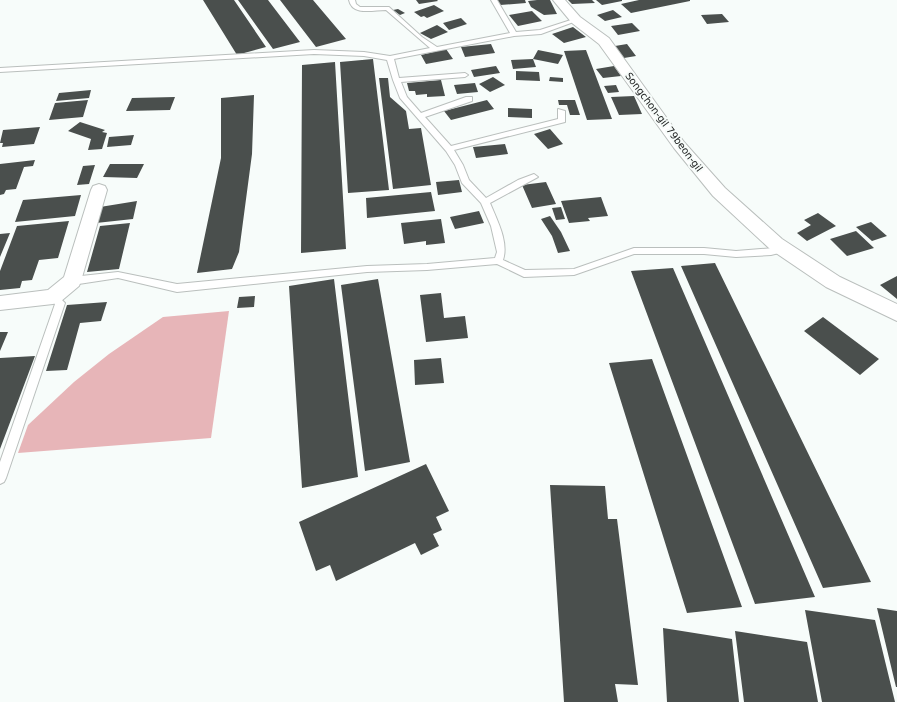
<svg xmlns="http://www.w3.org/2000/svg" width="897" height="702" font-family="'DejaVu Sans',sans-serif">
	<style>
		.forest { fill: #e7b5b8 }
		.building { fill: #4a4f4d }
		.lines { fill: none; stroke-linecap: round; stroke-linejoin: round }
		.lane-casing { stroke: #babfbd; stroke-width: 2 }
		.street-casing { stroke: #babfbd; stroke-width: 2 }
		.lane { fill: #fff; fill-rule: evenodd }
		.street { fill: #fff; fill-rule: evenodd }
		.labels { text-anchor: middle; dominant-baseline: central; stroke-width: 4; stroke-linejoin: round; paint-order: stroke }
		.far-street-label { font-size: 10px; fill: #1c1e1e; stroke: #f7fcfa }
	</style>
	<rect width="100%" height="100%" fill="#f7fcfa"/>
	<path class="forest" d="M229,311L211,438L18,453L28,425L74,382L109,354L163,317Z"/>
	<path class="building" d="M203,0H234L266,47L237,55Z
		M238,0H268L300,42L273,49Z
		M280,0H313L346,39L316,47Z
		M416,0H437L438,1L419,4Z
		M497,0H525L526,3L500,5Z
		M537,0H550L557,14L544,15L531,7L528,1Z
		M568,0H592L595,3L572,4Z
		M596,0H622V1L602,5Z
		M639,0H690V1L631,13L621,4Z
		M434,5L444,11L427,18L424,16L421,17L414,12Z
		M398,9L405,13L400,15L393,10Z
		M613,10L622,17L605,21L597,15Z
		M532,11L542,21L518,26L509,15Z
		M722,14L729,22L707,24L701,15Z
		M461,18L467,24L449,30L443,23Z
		M632,23L640,31L618,35L611,26Z
		M437,25L448,32L431,39L420,33Z
		M573,27L586,37L564,43L552,34Z
		M491,44L495,53L465,57L461,47Z
		M627,44L636,56L624,58L615,46Z
		M446,49L453,59L426,64L421,55Z
		M538,50L563,55L558,64L533,59Z
		M586,50L612,119L587,120L564,51Z
		M373,59L389,190L348,193L340,62Z
		M533,59L536,67L513,69L511,60Z
		M335,62L346,249L301,253L302,65Z
		M496,66L500,73L474,77L471,70Z
		M614,66L621,76L603,78L596,69Z
		M516,71L539,72L540,81L516,80Z
		M493,77L505,85L490,92L479,84Z
		M550,77L563,78V82L549,81Z
		M379,78H388L390,97L406,111L409,129L421,128L431,185L393,189Z
		M441,80L445,96L427,97V94L416,95L415,91H409L407,83Z
		M475,83L478,92L457,94L454,85Z
		M616,85L619,92L608,93L604,86Z
		M91,90L89,98L56,101L59,93Z
		M254,95L252,154L239,252L232,269L197,273L221,158V98Z
		M634,96L642,114L619,115L611,97Z
		M175,97L170,110L126,111L132,98Z
		M88,100L83,117L49,120L55,103Z
		M487,100L494,109L451,120L444,111Z
		M558,100H575L580,115H570L567,105H559Z
		M508,108L532,109V118L508,117Z
		M80,122L105,130L102,132L107,133L102,149L88,150L91,139L68,131Z
		M40,127L34,144L2,147L3,143H0L3,130Z
		M550,129L563,144L548,149L534,134Z
		M134,135L131,145L107,147L109,137Z
		M505,144L508,154L476,158L473,147Z
		M35,160L33,166L24,167L16,189L6,190L4,194L0,195V164Z
		M110,164H144L137,178L103,177Z
		M95,165L89,184L77,185L83,166Z
		M459,180L462,192L438,195L436,182Z
		M546,182L556,204L532,208L522,185Z
		M431,192L435,211L367,218L366,198Z
		M81,195L75,216L15,222L23,200Z
		M601,197L608,216L588,218L590,221L569,223L561,201Z
		M137,201L133,219L96,223L100,207Z
		M561,207L565,219L556,220L552,208Z
		M479,211L484,223L455,229L450,217Z
		M818,213L836,226L807,241L797,233L811,225L804,220Z
		M550,216L561,232L570,251L558,253L552,236L541,219Z
		M441,219L445,243L426,245V241L404,244L401,223Z
		M69,221L58,258L39,260L32,280L22,281L20,288L0,290V271L17,226Z
		M871,222L887,236L872,241L856,227Z
		M130,223L119,269L87,272L100,226Z
		M856,231L874,248L847,256L830,239Z
		M10,233L0,257V234Z
		M715,263L871,582L823,588L681,266Z
		M673,268L815,597L755,604L631,271Z
		M897,276V299L880,285Z
		M334,279L358,477L302,488L289,286Z
		M378,279L410,462L365,471L341,285Z
		M441,293L444,318L465,316L468,338L426,342L420,295Z
		M255,296L254,307L237,308L239,297Z
		M107,302L101,321L80,323L67,370L46,371L67,305Z
		M823,317L879,359L860,375L804,331Z
		M0,332H8L0,351Z
		M35,356L0,449V358Z
		M441,358L444,383L415,385L414,360Z
		M652,359L742,607L687,613L609,363Z
		M426,464L449,511L436,517L442,530L433,534L439,546L421,555L415,543L336,581L330,565L316,571L299,522Z
		M550,485L605,486L608,519H617L638,685L615,684L618,702H564Z
		M877,608L897,611V687H896Z
		M805,610L875,620L895,702H822Z
		M663,628L732,639L739,702H667Z
		M735,631L807,642L818,702H744Z"/>
	<g class="lines">
		<defs>
			<path id="lane" d="M349,0H355L356,4L360,7H389L422,37L437,47L510,33L491,0H497L516,32L540,30L574,19L579,20L541,34L514,36L394,59L399,78L465,73L468,75L465,77L401,82L407,97L421,113L466,97H472V101L425,117L451,146L558,119V109L565,111V122L454,150L463,165L469,180L486,198L518,180L534,174L538,177L490,203C497,220 509,242 503,260L525,270L574,269L634,248H704L736,251L787,247L788,249L787,251L771,255L736,257L704,254H634L574,275L524,277L497,264L427,270L367,272L177,292L118,278L72,285L69,284L67,281L72,277L118,272L177,284L367,266L427,264L495,258L497,252L491,226L481,203L462,183L455,165L446,151L400,98L393,80L387,60L364,56L314,54L0,72V68L314,50L364,52L390,56L430,48L386,10C373,10 352,16 349,0Z
				M53,293L56,294L65,303L6,478L4,482L0,484V462L55,304L48,297Z"/>
			<path id="street" d="M553,0H565L580,17L609,38L684,142L725,188L782,239L840,277L897,304V321L826,287L770,249L713,196L674,148L599,44L572,23Z
				M99,184L105,186L107,190L81,281L79,286L60,302L53,304L0,310V296L48,290L64,277L91,190L93,186Z"/>
		</defs>
		<use href="#lane" class="lane-casing"/>
		<use href="#street" class="street-casing"/>
		<use href="#lane" class="lane"/>
		<use href="#street" class="street"/>
	</g>
	<g class="labels">
		<g class="far-street-label">
			<text transform="translate(664 122) rotate(53)">Songchon-gil 79beon-gil</text>
		</g>
	</g>
</svg>
